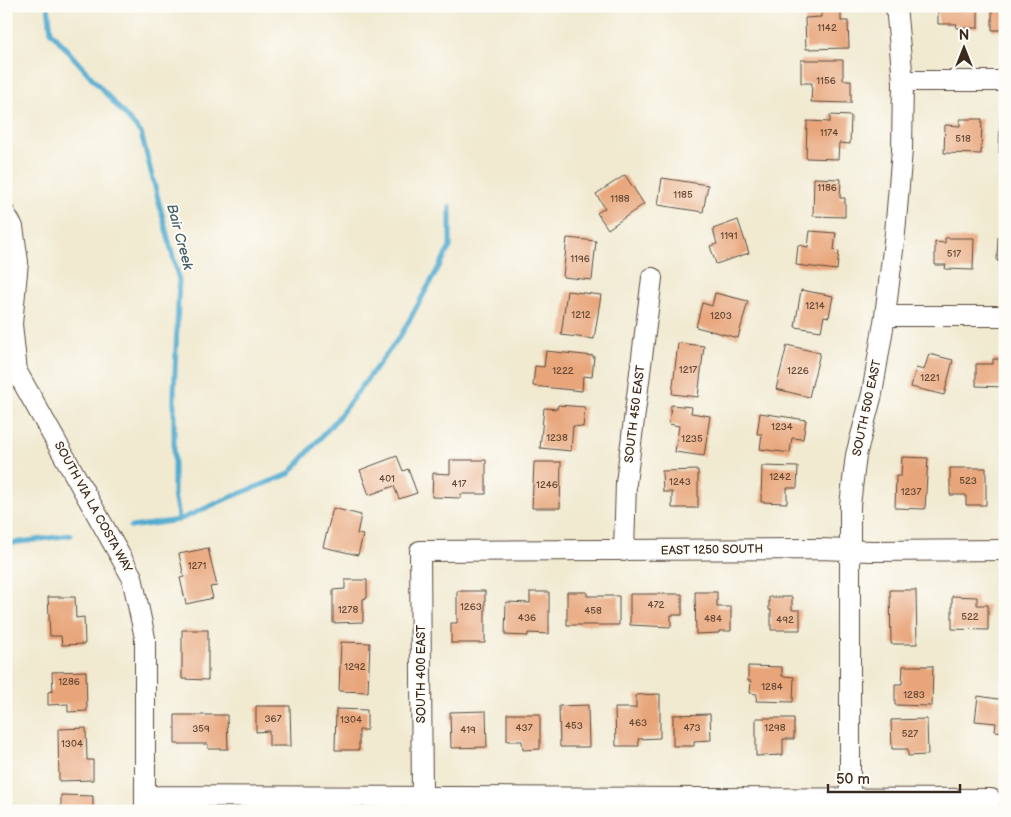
<svg xmlns="http://www.w3.org/2000/svg" width="1011" height="817" font-family="'Balsamiq Sans',sans-serif">
	<style>
		.lines { fill: none; stroke-linecap: round; stroke-linejoin: round }
		.stream { stroke: #51abcf; stroke-width: 5 }
		.building { fill: #e8a57a }
		.street-casing { stroke: #564739; stroke-width: 22 }
		.street { stroke: #fff; stroke-width: 20 }
		.labels { text-anchor: middle; dominant-baseline: central; stroke-width: 4; stroke-linejoin: round; paint-order: stroke }
		.number-label { font-size: 10px; fill: #664935 }
		.street-label { font-size: 12px; fill: #3b2a1e; stroke: #fdfcf7 }
		.water-label { font-size: 14px; font-style: italic; fill: #445e65; stroke: #fdfcf7 }
	</style>
	<rect width="100%" height="100%" fill="#fdfcf7"/>
	<filter id="ink" filterUnits="userSpaceOnUse"><feTurbulence type="fractalNoise" baseFrequency=".02" numOctaves="2"/><feDisplacementMap in="SourceGraphic" scale="10" xChannelSelector="R" yChannelSelector="G"/><feConvolveMatrix kernelMatrix="1 2 1 2 8 2 1 2 1" color-interpolation-filters="sRGB"/></filter>
	<filter id="wash" filterUnits="userSpaceOnUse"><feTurbulence type="fractalNoise" baseFrequency=".0096" numOctaves="4" result="noise"/><feDisplacementMap in="SourceGraphic" scale="20" xChannelSelector="R" yChannelSelector="G"/><feGaussianBlur stdDeviation="1.12" result="paint"/><feColorMatrix in="noise" values="0 0 0 0 0 0 0 0 0 0 0 0 0 0 0 0 0 1.4 0 .05"/><feComposite in="paint" operator="in"/></filter>
	<g filter="url(#wash)">
		<rect width="100%" height="100%" fill="#f1ead1"/>
		<g class="lines">
			<path class="stream" d="M48,6L51,32L141,133L179,280L174,394V495L179,520L131,527
				M179,520L226,499L289,474L337,419L401,335L450,247V207
				M6,544L71,535"/>
		</g>
		<g id="blocks">
			<path class="building" d="M821,6H841V21H848L849,48L806,49L805,18L821,17Z
				M938,6H978V28H956L957,24H938Z
				M992,6H1005V30H992Z
				M801,60H843V80H851V103L811,102L812,83H801Z
				M830,115L851,116L850,144L839,143L838,159L806,158L807,121L830,122Z
				M1000,118L1005,119V153H999Z
				M960,119H982L981,154L944,153L945,125L960,126Z
				M625,175L644,204L608,229L597,213L605,208L596,194Z
				M662,178L708,185L703,212L658,205Z
				M814,178L841,179L840,198H845V217L813,216Z
				M738,220L749,253L716,264L710,246L717,244L713,229Z
				M810,231L836,233L834,250L839,251L837,270L796,265L798,245L808,247Z
				M998,237H1005V261H997Z
				M567,238L596,241L592,280L563,277Z
				M945,238H974L973,270L945,269L946,265H935V242L945,243Z
				M801,290L833,296L829,317L824,316L821,331L795,327Z
				M567,291L601,295L594,339L561,335Z
				M715,293L748,301L738,338L696,327L702,303L712,306Z
				M678,343L704,346L698,397L672,394Z
				M787,345L820,353L809,397L776,389Z
				M546,351L594,356L592,377L583,376L582,391L533,386L535,366L544,367Z
				M929,354L953,360L944,395L911,387L916,368L924,370Z
				M993,359H1005V387L976,386V364H993Z
				M558,405L585,407L583,427L573,426L571,451L540,448L544,408L557,409Z
				M671,405L692,407L691,413L710,416L704,456L675,452L679,426L669,424Z
				M760,413L806,420L803,439L792,438L790,453L760,449L762,434H757Z
				M397,456L403,471L408,469L417,493L399,499L394,486L369,495L360,470Z
				M902,457L928,458L925,509L895,508L896,476H901Z
				M450,460H486V494H461V498L432,497L433,473L450,474Z
				M534,462H561L560,508H532Z
				M762,466L798,467L797,488H787V503L761,502Z
				M950,468H986V505H966V495H950Z
				M698,470V508H672V492H663L662,471Z
				M333,508L361,515L357,534L363,535L358,555L323,547Z
				M208,548L217,586L210,587L213,598L186,604L180,578L184,577L179,554Z
				M345,580H367V598L363,599V622L333,623V590L345,589Z
				M890,590H916L917,644H891Z
				M457,591H485V643H451V623H457Z
				M530,592H549V634L528,633V636L505,635L506,602L530,603Z
				M567,592H587V596H619V625H567Z
				M695,592H717V607H731V631H719V633L696,634Z
				M630,594H682V615H671V627L630,625Z
				M952,596L977,597V605H988V630L952,629Z
				M48,597H75L76,618L84,617L85,644L62,645L61,636H50Z
				M769,597H792V610H800V630H771V610H769Z
				M182,630H208V680L182,679Z
				M341,642L370,643L368,692L339,691Z
				M748,666L782,667V676L794,677L793,702L756,701L757,694L750,693L751,681H748Z
				M903,666H933L932,706L895,705V684H902Z
				M86,671L87,711L68,712V704L48,705V692L53,691L52,672Z
				M660,694V738L638,739L639,746H616L615,708H636V695Z
				M978,696L1005,700V732L995,731L996,723L975,721Z
				M588,705L589,747H560L559,706Z
				M256,706H290L291,746H269V731L256,732Z
				M336,709L367,710V730H359V750H335Z
				M486,711L487,747L451,748L450,712Z
				M507,714H540V749L523,750L522,741H507Z
				M710,714L711,740L694,741V746H673V715Z
				M175,715H227L228,749H208V744H175Z
				M756,718H794V739H783V755L756,756Z
				M927,719L928,755L908,756V749H892L891,720Z
				M86,728L87,760H93V780L59,781L58,729Z
				M61,795L93,796V811H61Z"/>
		</g>
	</g>
	<g filter="url(#ink)">
		<use href="#blocks" fill-opacity="0" stroke="#564739" stroke-width="1"/>
		<g class="lines">
			<defs>
				<path id="street" d="M903,81H1005
					M6,215L13,227L18,262L12,324L17,372L132,577L145,638V811
					M885,316H1005
					M624,551L626,483L652,278
					M145,796L991,799
					M422,797L420,551L821,549L871,551L1005,550
					M850,811V505L856,455L872,394L885,316L895,233L902,150L903,81L896,6"/>
			</defs>
			<use href="#street" class="street-casing"/>
			<use href="#street" class="street"/>
		</g>
	</g>
	<g class="labels">
		<g class="number-label">
			<text x="827" y="28">1142</text>
			<text x="826" y="81">1156</text>
			<text x="829" y="133">1174</text>
			<text x="963" y="139">518</text>
			<text x="827" y="188">1186</text>
			<text x="683" y="195">1185</text>
			<text x="620" y="199">1188</text>
			<text x="729" y="236">1191</text>
			<text x="954" y="254">517</text>
			<text x="580" y="259">1196</text>
			<text x="815" y="306">1214</text>
			<text x="581" y="315">1212</text>
			<text x="721" y="316">1203</text>
			<text x="688" y="370">1217</text>
			<text x="563" y="371">1222</text>
			<text x="798" y="371">1226</text>
			<text x="930" y="378">1221</text>
			<text x="782" y="427">1234</text>
			<text x="557" y="438">1238</text>
			<text x="692" y="439">1235</text>
			<text x="780" y="477">1242</text>
			<text x="387" y="479">401</text>
			<text x="968" y="481">523</text>
			<text x="680" y="482">1243</text>
			<text x="459" y="484">417</text>
			<text x="547" y="485">1246</text>
			<text x="911" y="492">1237</text>
			<text x="197" y="566">1271</text>
			<text x="656" y="605">472</text>
			<text x="471" y="607">1263</text>
			<text x="348" y="610">1278</text>
			<text x="593" y="611">458</text>
			<text x="970" y="617">522</text>
			<text x="527" y="618">436</text>
			<text x="713" y="619">484</text>
			<text x="785" y="620">492</text>
			<text x="355" y="667">1292</text>
			<text x="69" y="682">1286</text>
			<text x="772" y="687">1284</text>
			<text x="914" y="695">1283</text>
			<text x="273" y="719">367</text>
			<text x="351" y="720">1304</text>
			<text x="638" y="723">463</text>
			<text x="574" y="726">453</text>
			<text x="524" y="728">437</text>
			<text x="692" y="728">473</text>
			<text x="775" y="728">1298</text>
			<text x="201" y="729">359</text>
			<text x="468" y="730">419</text>
			<text x="910" y="734">527</text>
			<text x="72" y="744">1304</text>
		</g>
		<g class="street-label">
			<text transform="translate(867 408) rotate(-78)">SOUTH 500 EAST</text>
			<text transform="translate(635 414) rotate(-83)">SOUTH 450 EAST</text>
			<text transform="translate(93 507) rotate(61)">SOUTH VIA LA COSTA WAY</text>
			<text transform="translate(712 550) rotate(-1)">EAST 1250 SOUTH</text>
			<text transform="translate(421 674) rotate(-90)">SOUTH 400 EAST</text>
		</g>
		<g class="water-label">
			<text transform="translate(180 237) rotate(75)">Bair Creek</text>
		</g>
	</g>
	<rect width="1011" height="817" fill="none" stroke="#fdfcf7" stroke-width="25"/>
	<g transform="translate(964 48)" stroke="#fdfcf7" stroke-width="4" paint-order="stroke">
	<path d="M0-4L9 19L0 12L-9 19Z" fill="#3b2a1e"/>
	<text y="-8" font-size="14" font-weight="bold" text-anchor="middle" fill="#3b2a1e">N</text>
	</g>
	<path d="M828 784v8h132v-8" fill="none" stroke="#3b2a1e" stroke-width="2.5"/>
	<text x="836" y="784" font-size="15" fill="#3b2a1e" stroke="#fdfcf7" stroke-width="4" paint-order="stroke">50 m</text>
</svg>
